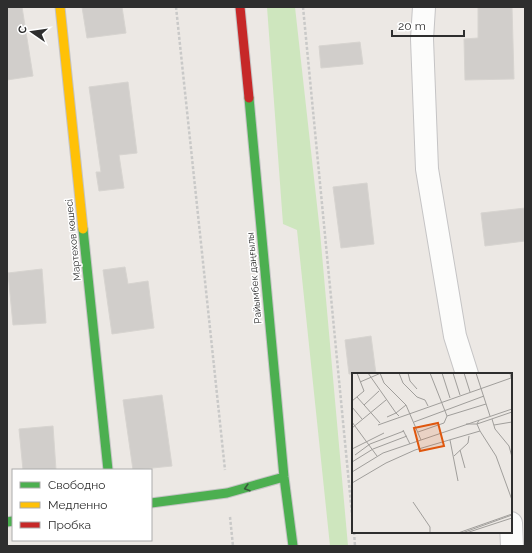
<svg xmlns="http://www.w3.org/2000/svg" width="532" height="553" font-family="Raleway,sans-serif">
	<style>
		.green { fill: #cee6be }
		.building { fill: #d1cecb; stroke: #d7d4d0 }
		.lines { fill: none; stroke-linecap: round; stroke-linejoin: round }
		.street-casing { stroke: #c5c4c5; stroke-width: 24 }
		.fast-casing { stroke: #c5c4c5; stroke-width: 11 }
		.slow-casing { stroke: #c5c4c5; stroke-width: 11 }
		.jam-casing { stroke: #c5c4c5; stroke-width: 11 }
		.path { stroke: #c9c9c8; stroke-width: 2.5; stroke-dasharray: 3 2; stroke-linecap: butt }
		.street { stroke: #fcfcfb; stroke-width: 22 }
		.fast { stroke: #4caf50; stroke-width: 9 }
		.slow { stroke: #ffc107; stroke-width: 9 }
		.jam { stroke: #c62828; stroke-width: 9 }
		.oneway { stroke: #385b3a }
		.labels { text-anchor: middle; dominant-baseline: central; stroke-width: 3; stroke-linejoin: round; paint-order: stroke }
		.street-label { font-size: 10px; fill: #2e2e2e; stroke: #fff }
		.inset-road { fill: none; stroke: #a09e9b; stroke-width: 1 }
		.view { fill: #df570e; fill-opacity: 0.15; stroke: #df570e; stroke-width: 2 }
		.inset-edge { fill: none; stroke: #2e2e2e; stroke-width: 2 }
	</style>
	<rect width="100%" height="100%" fill="#ece8e4"/>
	<path class="green" d="M267,7H295L320,232L348,546H330L297,230L283,224Z"/>
	<path class="building" d="M7,7H22L33,76L7,80Z
		M82,7H122L126,33L87,38Z
		M478,7H512L514,79L465,80L464,39L478,38Z
		M360,42L363,64L321,68L319,46Z
		M128,82L137,153L119,155L124,188L99,191L96,172H101L89,87Z
		M367,183L374,244L341,248L333,187Z
		M525,208V241L485,246L481,213Z
		M125,267L128,284L148,281L154,328L112,334L103,270Z
		M42,269L46,323L13,325L8,273Z
		M371,336L376,374H349L345,340Z
		M162,395L172,466L133,470L123,400Z
		M53,426L56,470H23L19,429Z"/>
	<g class="lines">
		<defs>
			<path id="street" d="M424,7L422,39L427,169L455,336L467,374
				M511,523L512,546"/>
			<path id="fast" d="M249,98L284,477L293,546
				M83,229L108,470
				M151,503L227,493L284,477
				M7,522L13,521"/>
			<path id="slow" d="M60,7L83,229"/>
			<path id="jam" d="M240,7L249,98"/>
		</defs>
		<use href="#street" class="street-casing"/>
		<use href="#fast" class="fast-casing"/>
		<use href="#slow" class="slow-casing"/>
		<use href="#jam" class="jam-casing"/>
		<path class="path" d="M176,7L225,470
			M303,7L353,525
			M230,517L233,546
			M354,532L355,546"/>
		<use href="#street" class="street"/>
		<use href="#fast" class="fast"/>
		<use href="#slow" class="slow"/>
		<use href="#jam" class="jam"/>
	</g>
	<defs><path id="oneway-chevron" d="M-2-3.5L2.5 0L-2 3.5" fill="none" stroke-width="1.6" stroke-linecap="round" stroke-linejoin="round"/></defs>
	<use class="oneway" href="#oneway-chevron" transform="translate(247 488) rotate(164)"/>
	<g class="labels">
		<g class="street-label">
			<text transform="translate(73 240) rotate(-96)">Мартехов көшесі</text>
			<text transform="translate(254 278) rotate(-95)">Райымбек даңғылы</text>
		</g>
	</g>
	<g transform="translate(352 373)">
		<rect width="160" height="160" fill="#ece8e4"/>
		<path class="inset-road" d="M16,0L44,40L54,32M28,0L32,10L54,32L69,67M47,0L51,10L65,24L73,27L76,33M56,0L58,8L65,16M78,0L95,43L92,50M90,0L98,25M101,0L108,22M112,0L118,19M124,0L138,43M8,9L29,0M5,24L28,50M0,28L12,18L5,0M12,32L27,18M0,34L10,46M95,43L134,31M35,44L44,40L47,43M140,46L143,56L157,73L160,84M127,47L125,51L128,58L144,83L160,127M0,49L25,83M62,49L132,23M114,51H125L160,39M26,52L159,5L158,0M142,52L160,49M0,55L34,27M51,57L58,71M66,59L92,50M98,67L106,108M0,76L32,60M108,77L113,95M3,82L18,71L52,58M102,83L116,70L117,63M0,89L21,76L55,63M0,99L31,80L160,36M0,110L34,90L63,77L128,58M61,129L78,154V160M106,160L160,141M110,160L160,142M114,160L160,145"/>
		<path class="view" d="M86,50L92,73L68,78L62,55Z"/>
		<rect width="160" height="160" class="inset-edge"/>
	</g>
	<rect width="532" height="553" fill="none" stroke="#2e2e2e" stroke-width="16"/>
	<rect x="12" y="469" width="140" height="72" fill="#ffffff" stroke="#ababab"/>
	<rect x="20" y="482" width="20" height="6" fill="#4caf50" stroke="#ababab"/>
	<text x="48" y="489" font-size="12" fill="#2e2e2e">Свободно</text>
	<rect x="20" y="502" width="20" height="6" fill="#ffc107" stroke="#ababab"/>
	<text x="48" y="509" font-size="12" fill="#2e2e2e">Медленно</text>
	<rect x="20" y="522" width="20" height="6" fill="#c62828" stroke="#ababab"/>
	<text x="48" y="529" font-size="12" fill="#2e2e2e">Пробка</text>
	<g transform="translate(32 32) rotate(283)" stroke="#ffffff" stroke-width="3" paint-order="stroke">
	<path d="M0-3L7 15L0 10L-7 15Z" fill="#2e2e2e"/>
	<text y="-6" font-size="11" font-weight="bold" text-anchor="middle" fill="#2e2e2e">С</text>
	</g>
	<path d="M392 30v6h72v-6" fill="none" stroke="#2e2e2e" stroke-width="2"/>
	<text x="398" y="30" font-size="12" fill="#2e2e2e" stroke="#ffffff" stroke-width="3" paint-order="stroke">20 m</text>
</svg>
